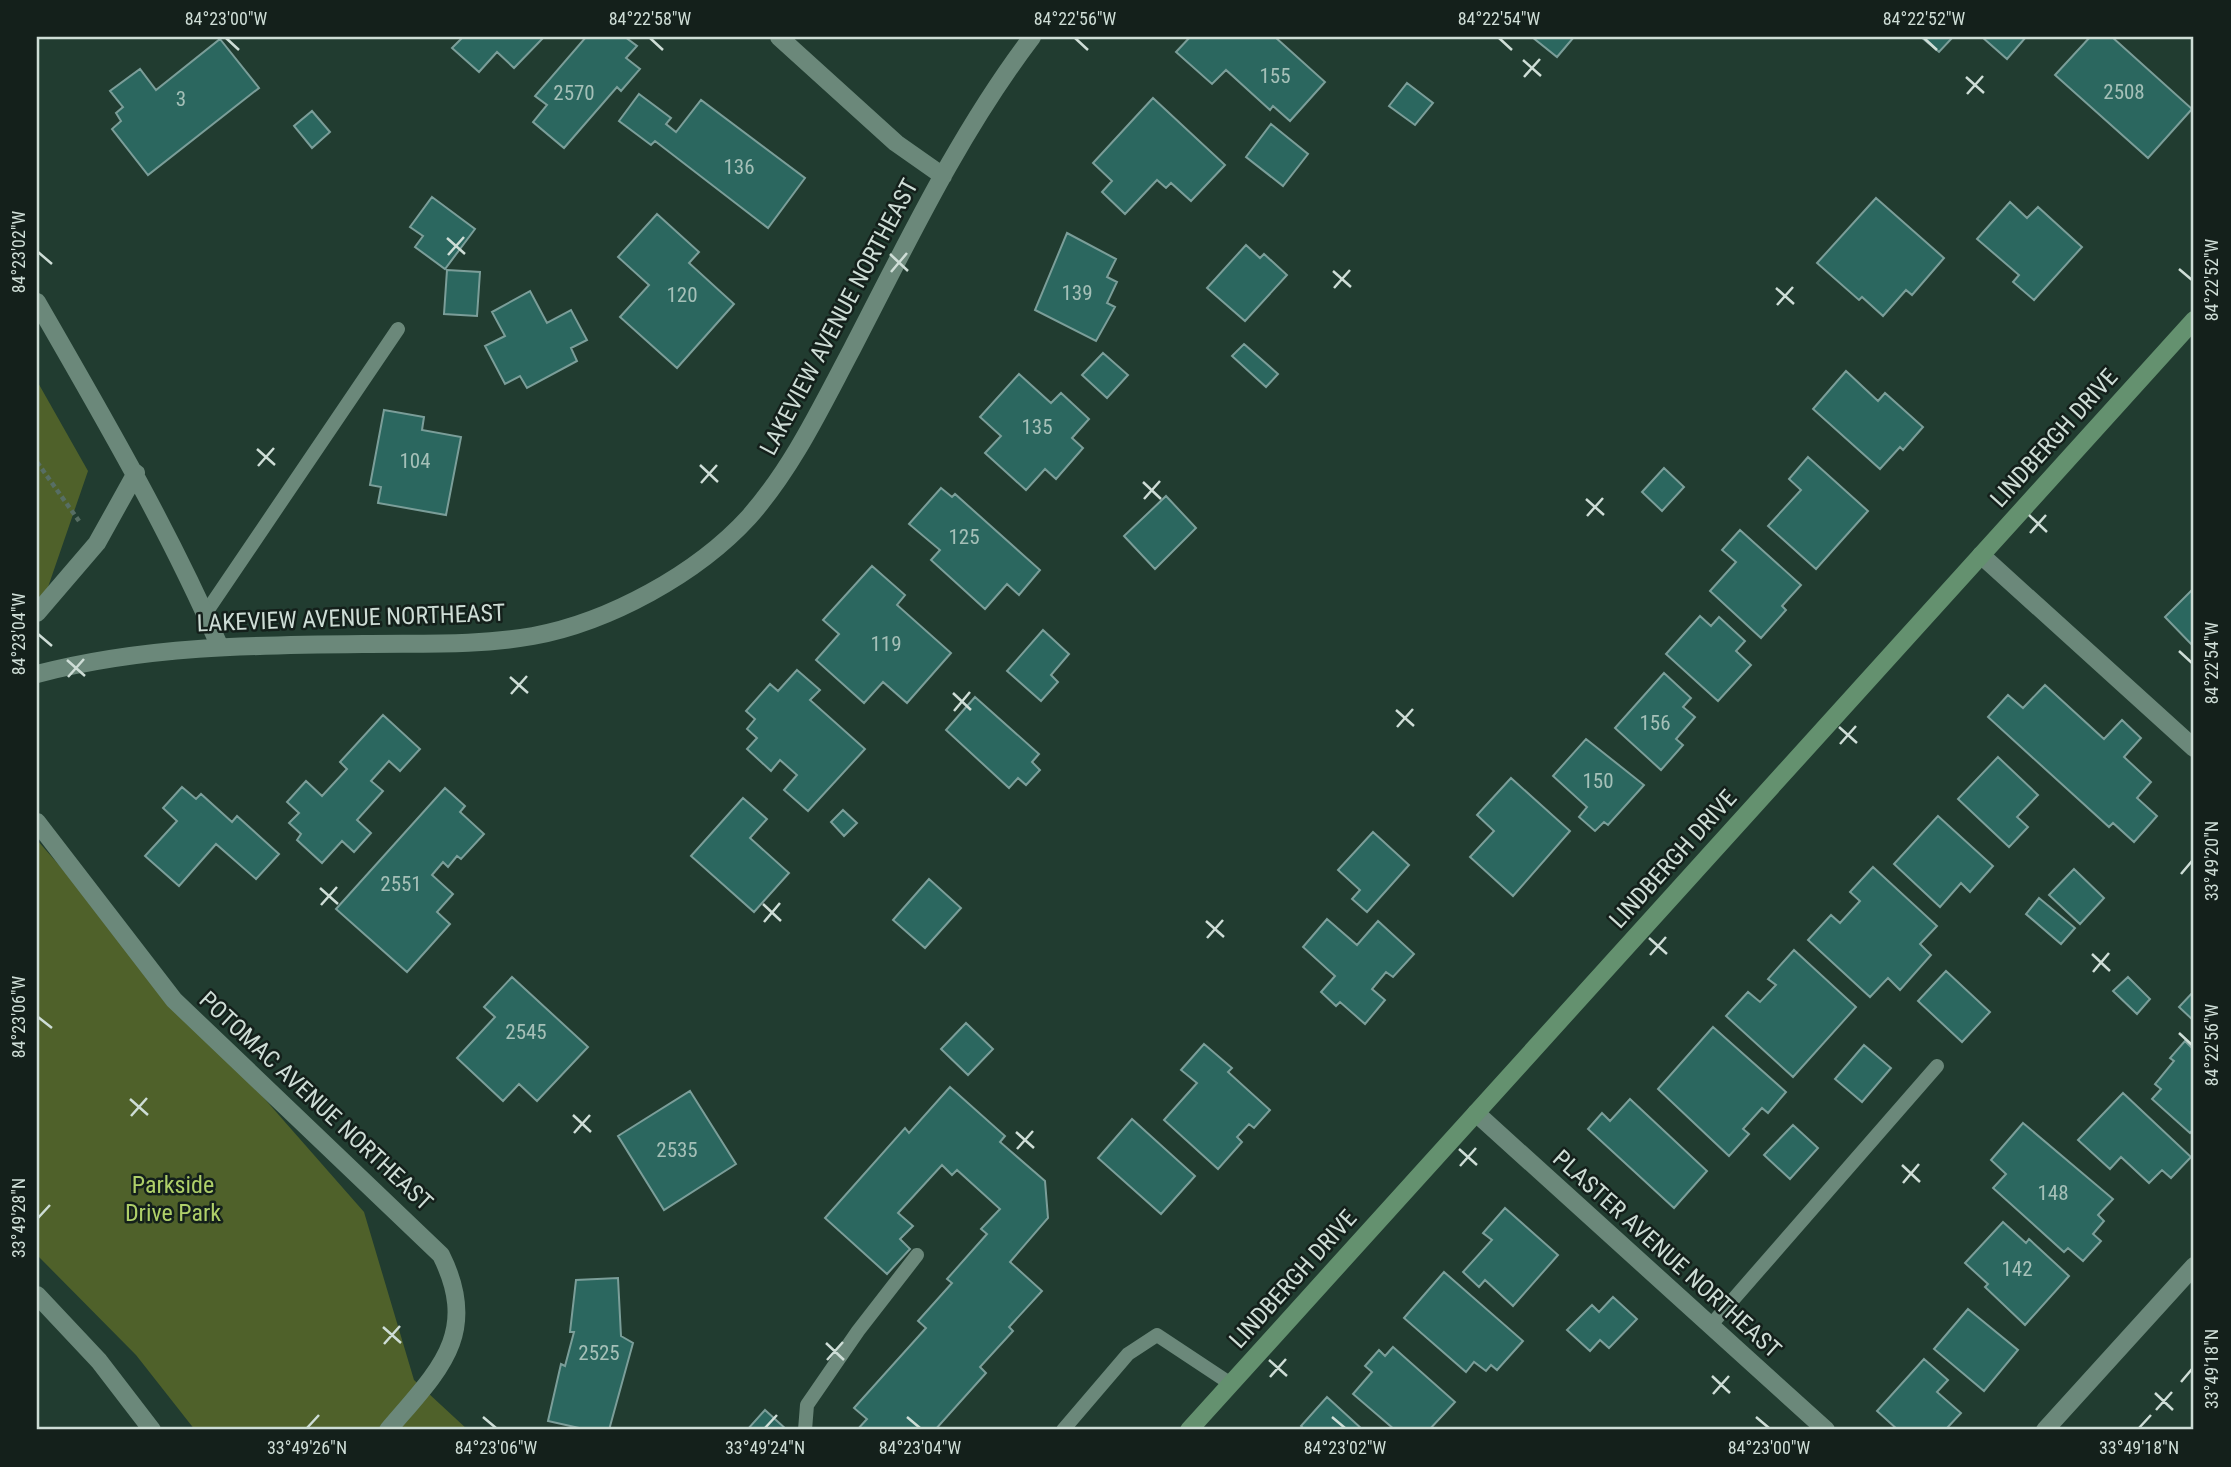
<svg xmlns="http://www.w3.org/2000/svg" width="2231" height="1467" font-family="'Roboto Condensed',sans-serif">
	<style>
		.green { fill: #4f612a }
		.building { fill: #2b675f; stroke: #7b9e99; stroke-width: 2 }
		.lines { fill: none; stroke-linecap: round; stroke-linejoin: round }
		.path { stroke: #576e64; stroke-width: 4.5; stroke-dasharray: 5 3.5; stroke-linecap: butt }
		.service { stroke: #6b887a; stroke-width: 14 }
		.minor { stroke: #6b887a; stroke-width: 18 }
		.secondary { stroke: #64916f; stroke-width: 18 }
		.ticks { fill: none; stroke: #ceddd6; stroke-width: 2.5 }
		.labels { text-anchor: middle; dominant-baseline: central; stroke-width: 5; stroke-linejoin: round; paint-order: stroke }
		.number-label { font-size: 21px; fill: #a5c0b8 }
		.street-label { font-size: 24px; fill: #ceddd6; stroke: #14201b }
		.park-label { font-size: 24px; fill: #afd069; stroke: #14201b }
		.neatline { fill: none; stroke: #ceddd6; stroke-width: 2.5 }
		.ticks-label { font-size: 18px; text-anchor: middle; fill: #ceddd6 }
	</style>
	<rect width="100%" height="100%" fill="#213c30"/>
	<path class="green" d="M37,381L88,471L37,619Z
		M37,840L364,1212L414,1380L468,1430H195L136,1355L37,1255Z"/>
	<path class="building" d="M463,37H544L514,68L497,52L479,72L452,48Z
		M586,37H625L637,46L626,58L640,69L621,91L617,87L564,148L533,122L547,105L535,96Z
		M1190,37H1275L1325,82L1290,121L1273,106L1270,110L1226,70L1212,84L1176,52Z
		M1532,37H1574L1557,57Z
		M1921,37H1953L1939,52Z
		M1982,37H2026L2007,59Z
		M2090,37H2112L2192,109L2148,158L2055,75Z
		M220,39L259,88L148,175L112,129L121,121L116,113L123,107L110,91L140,69L156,90Z
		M1407,83L1433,103L1415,125L1389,106Z
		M639,94L671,118L666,124L676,132L701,100L805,178L768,228L655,141L651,145L619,121Z
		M1153,98L1225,165L1191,201L1171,183L1166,188L1157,180L1125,214L1102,192L1112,181L1093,163Z
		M312,111L330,132L312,148L294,126Z
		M1271,124L1308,154L1283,186L1246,157Z
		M432,197L475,229L445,269L415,247L423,236L410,227Z
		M1876,198L1944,258L1912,295L1906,290L1883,316L1862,297L1859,300L1817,263Z
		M2010,202L2027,218L2038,207L2082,247L2034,300L2013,282L2019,275L1977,239Z
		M657,214L699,252L689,263L734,304L677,368L620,317L649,285L618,257Z
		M1067,233L1116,259L1107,277L1117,282L1107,303L1115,307L1096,341L1035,310Z
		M1246,245L1260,258L1264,254L1287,275L1245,321L1207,288Z
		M447,270L480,272L477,316L444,314Z
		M530,291L547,323L571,310L587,340L571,348L577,361L527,388L520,376L505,384L485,346L505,336L492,312Z
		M1244,344L1278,374L1266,387L1232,356Z
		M1103,353L1128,375L1107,398L1082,375Z
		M1846,371L1878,401L1885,393L1923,427L1903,450L1900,447L1880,469L1813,409Z
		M1019,374L1051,403L1061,393L1089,419L1072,438L1083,448L1056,479L1045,469L1026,490L985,453L1001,436L980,417Z
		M384,410L424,417L422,430L461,437L446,515L378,503L381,487L370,485Z
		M1808,457L1868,511L1816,569L1768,526L1801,490L1789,479Z
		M1664,468L1684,487L1662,511L1642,492Z
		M941,488L952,497L955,494L1040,570L1019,595L1007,584L985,609L931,560L940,550L909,524Z
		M1166,496L1196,528L1155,569L1124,536Z
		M1740,530L1801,585L1782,606L1786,610L1761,638L1710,591L1736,562L1722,550Z
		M872,566L905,595L897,605L951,653L907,703L883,682L864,703L816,660L839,634L823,620Z
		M2194,588V647L2165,617Z
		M1700,616L1711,626L1719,617L1745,641L1736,651L1751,665L1718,701L1666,654Z
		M1043,630L1069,654L1051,675L1058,682L1041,701L1007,671Z
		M797,670L820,690L810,700L865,749L808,811L784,790L797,775L780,760L771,771L747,749L757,738L747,729L755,719L746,711L770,684L778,691Z
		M1664,673L1691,698L1683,707L1695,717L1676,739L1683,745L1661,770L1615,728Z
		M2045,685L2104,739L2122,720L2141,738L2124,757L2151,782L2137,798L2157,816L2134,842L2113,823L2109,827L1988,717L2008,695L2023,708Z
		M975,697L1039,754L1032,762L1040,770L1026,785L1018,778L1009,788L946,730Z
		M383,715L420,749L400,771L389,761L371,781L383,791L357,820L371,833L354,852L342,841L322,863L297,840L301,834L289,823L299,813L287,802L306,781L322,796L347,769L340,762Z
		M1586,739L1644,785L1608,825L1604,822L1595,831L1579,817L1587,807L1553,776Z
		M1998,757L2038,795L2017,817L2028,827L2009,847L1958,799Z
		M1511,778L1570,831L1513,896L1470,857L1494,831L1477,815Z
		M182,787L196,799L201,794L232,822L237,816L279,854L256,879L216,844L179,886L145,856L177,821L163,808Z
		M445,788L465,806L460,812L484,834L461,859L457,856L448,867L443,862L432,875L453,894L437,912L450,924L407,972L336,909Z
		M743,798L767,819L750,838L789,873L754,912L691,856Z
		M843,810L857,823L844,836L831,822Z
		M1938,816L1993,866L1970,892L1961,883L1940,907L1894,864Z
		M1373,832L1409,865L1367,912L1352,899L1360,890L1338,870Z
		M1873,867L1937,926L1920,944L1931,955L1900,990L1888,978L1870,997L1808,940L1831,915L1840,923L1860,901L1850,892Z
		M2074,869L2104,898L2080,924L2049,895Z
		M929,879L961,908L925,948L893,920Z
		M2039,898L2075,928L2061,944L2026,914Z
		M1327,919L1357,945L1378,921L1414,954L1393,977L1386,972L1372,989L1385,1000L1365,1024L1340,1002L1336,1006L1321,992L1335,976L1303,947Z
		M1794,950L1856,1007L1793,1077L1726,1016L1748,992L1760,1002L1776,985L1768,979Z
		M1946,971L1990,1012L1962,1042L1918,1001Z
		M512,977L588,1047L537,1101L519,1084L503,1101L457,1058L495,1017L484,1007Z
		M2128,977L2150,999L2137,1014L2113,991Z
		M2194,991V1021L2179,1007Z
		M966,1023L993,1049L968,1075L941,1049Z
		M1713,1027L1786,1092L1768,1113L1762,1108L1743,1129L1749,1134L1729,1156L1658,1089Z
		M2185,1041L2194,1050V1128L2190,1133L2152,1099L2161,1089L2155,1084L2174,1061L2170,1058Z
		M1204,1044L1232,1068L1228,1072L1270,1110L1254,1128L1249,1124L1237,1137L1242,1142L1218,1169L1164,1120L1197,1083L1181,1070Z
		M1864,1045L1891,1068L1862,1102L1835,1079Z
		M950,1087L1005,1136L1000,1142L1045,1181L1048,1218L1010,1262L1042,1291L1009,1327L1013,1331L980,1367L986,1373L935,1430H857L867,1419L854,1408L926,1328L918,1321L952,1283L947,1279L987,1234L981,1229L1000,1209L957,1170L952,1175L942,1165L898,1213L913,1226L900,1239L910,1249L887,1274L825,1218L905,1128L909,1133Z
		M690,1091L736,1164L664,1210L618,1136Z
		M2123,1093L2191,1157L2171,1178L2162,1170L2149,1183L2121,1157L2110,1169L2078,1140Z
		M1630,1099L1707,1171L1674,1208L1588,1129L1602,1113L1610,1121Z
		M1132,1119L1195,1176L1161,1214L1098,1158Z
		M2023,1123L2113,1199L2098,1215L2104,1221L2093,1234L2101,1241L2083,1261L2068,1248L2064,1252L1993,1188L2006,1174L1991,1160Z
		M1793,1125L1818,1148L1790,1179L1764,1155Z
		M1505,1208L1558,1255L1513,1306L1485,1280L1479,1287L1463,1272L1492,1240L1483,1233Z
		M2003,1222L2026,1243L2029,1239L2069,1276L2025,1325L1985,1287L1988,1284L1965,1263Z
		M1444,1272L1523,1341L1497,1370L1491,1365L1486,1371L1474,1362L1466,1372L1404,1318Z
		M618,1278L621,1336L633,1343L609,1430H588L548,1421L561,1364L565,1366L574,1332H570L576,1280Z
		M1613,1297L1637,1319L1609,1348L1600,1340L1590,1351L1567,1330L1592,1305L1599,1312Z
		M1968,1309L2018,1350L1984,1391L1934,1349Z
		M1393,1347L1455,1402L1429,1430H1395L1353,1394L1372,1372L1365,1366L1379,1350L1385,1356Z
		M1924,1359L1948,1380L1937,1392L1961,1413L1947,1428L1949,1430H1898L1877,1411Z
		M1327,1397L1363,1430H1305L1301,1426Z
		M765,1410L787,1430H747Z"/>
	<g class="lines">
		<path class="path" d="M37,462L79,521"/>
		<path class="service" d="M205,614L398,329
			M1710,1326L1937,1066
			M805,1430L807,1405L858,1331L917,1255
			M1063,1430L1128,1354L1157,1335L1231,1384"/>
		<path class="minor" d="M779,37L896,143L943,176
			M37,302C102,415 167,526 219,645
			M1981,555L2194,748
			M37,613L97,543L136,473
			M37,674C144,646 252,645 363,644C419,643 477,646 533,636C609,622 697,574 749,517C793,467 821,407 852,349C907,243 959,133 1032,37
			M37,822L174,1000L441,1255C481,1335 437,1372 388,1430
			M1476,1113L1826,1430
			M37,1295L99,1361L152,1430
			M2045,1430L2194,1266"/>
		<path class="secondary" d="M1189,1430L2194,320"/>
	</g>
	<path class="ticks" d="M226,38L239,50M650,38L663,50M1075,38L1088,50M1499,38L1512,50M1924,38L1937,50M1523,60L1541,76M1524,77L1540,59M1966,77L1984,93M1967,94L1983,76M447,238L465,254M38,252L52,264M890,254L908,271M448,255L464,237M2179,269L2192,280M1333,271L1351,287M891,272L907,253M1334,288L1350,270M1776,288L1794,304M1777,305L1793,287M257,449L275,465M700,465L718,482M258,466L274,448M1143,482L1161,499M701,483L717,465M1144,499L1160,481M1586,499L1604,515M2029,515L2047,532M1587,516L1603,498M2030,533L2046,515M38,634L52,646M2179,651L2192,663M67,660L85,676M68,677L84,659M510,677L528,693M953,693L971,710M511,694L527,676M1396,710L1414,726M954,711L970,692M1397,727L1413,709M1839,727L1857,743M1840,744L1856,726M2181,874L2192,861M320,888L338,904M763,904L781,921M321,905L337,887M1206,921L1224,937M764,922L780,903M1207,938L1223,920M1649,938L1667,954M2092,954L2110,971M1650,955L1666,937M2093,972L2109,953M38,1017L52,1028M2179,1033L2192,1045M130,1099L148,1115M573,1115L591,1132M131,1116L147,1098M1016,1132L1034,1148M574,1133L590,1115M1017,1149L1033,1131M1459,1149L1477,1165M1902,1165L1920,1182M1460,1166L1476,1148M1903,1183L1919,1164M38,1218L50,1205M383,1327L401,1343M826,1343L844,1360M384,1344L400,1326M827,1360L843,1342M1269,1360L1287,1376M1712,1376L1730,1393M1270,1377L1286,1359M2181,1382L2192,1369M2155,1393L2173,1410M1713,1394L1729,1376M2156,1410L2172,1392M483,1417L496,1428M907,1417L920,1428M1332,1417L1345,1428M1756,1417L1769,1428M307,1428L319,1415M765,1428L777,1415M2139,1428L2151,1415"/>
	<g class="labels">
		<g class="number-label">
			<text x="1275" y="76">155</text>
			<text x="2124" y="92">2508</text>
			<text x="574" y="93">2570</text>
			<text x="181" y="99">3</text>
			<text x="739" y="167">136</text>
			<text x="1077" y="293">139</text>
			<text x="682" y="295">120</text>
			<text x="1037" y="427">135</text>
			<text x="415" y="461">104</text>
			<text x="964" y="537">125</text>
			<text x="886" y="644">119</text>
			<text x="1655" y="723">156</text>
			<text x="1598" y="781">150</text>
			<text x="401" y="884">2551</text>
			<text x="526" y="1032">2545</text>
			<text x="677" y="1150">2535</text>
			<text x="2053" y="1193">148</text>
			<text x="2017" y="1269">142</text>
			<text x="599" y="1353">2525</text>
		</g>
		<g class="street-label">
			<text transform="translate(839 317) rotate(-62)">LAKEVIEW AVENUE NORTHEAST</text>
			<text transform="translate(2054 438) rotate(-48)">LINDBERGH DRIVE</text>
			<text transform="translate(351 618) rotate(-2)">LAKEVIEW AVENUE NORTHEAST</text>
			<text transform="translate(1673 859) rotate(-48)">LINDBERGH DRIVE</text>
			<text transform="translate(316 1101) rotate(43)">POTOMAC AVENUE NORTHEAST</text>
			<text transform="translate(1667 1254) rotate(42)">PLASTER AVENUE NORTHEAST</text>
			<text transform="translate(1293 1279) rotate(-48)">LINDBERGH DRIVE</text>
		</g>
		<g class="park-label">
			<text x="173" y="1185">Parkside<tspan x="173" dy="28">Drive Park</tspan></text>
		</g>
	</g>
	<rect width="2231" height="1467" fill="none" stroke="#14201b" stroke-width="77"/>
	<rect x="38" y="38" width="2154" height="1390" class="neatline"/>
	<g class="ticks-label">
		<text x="226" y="25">84°23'00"W</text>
		<text x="650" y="25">84°22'58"W</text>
		<text x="1075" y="25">84°22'56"W</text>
		<text x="1499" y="25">84°22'54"W</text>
		<text x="1924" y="25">84°22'52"W</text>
		<text transform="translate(19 252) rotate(-90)" y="6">84°23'02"W</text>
		<text transform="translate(2212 280) rotate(-90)" y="6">84°22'52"W</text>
		<text transform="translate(19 634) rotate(-90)" y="6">84°23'04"W</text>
		<text transform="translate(2212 663) rotate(-90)" y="6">84°22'54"W</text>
		<text transform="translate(2212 861) rotate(-90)" y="6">33°49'20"N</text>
		<text transform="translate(19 1017) rotate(-90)" y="6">84°23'06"W</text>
		<text transform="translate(2212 1045) rotate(-90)" y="6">84°22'56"W</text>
		<text transform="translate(19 1218) rotate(-90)" y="6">33°49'28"N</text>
		<text transform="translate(2212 1369) rotate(-90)" y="6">33°49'18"N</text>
		<text x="307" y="1454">33°49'26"N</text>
		<text x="496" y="1454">84°23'06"W</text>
		<text x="765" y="1454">33°49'24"N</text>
		<text x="920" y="1454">84°23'04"W</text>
		<text x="1345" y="1454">84°23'02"W</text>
		<text x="1769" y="1454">84°23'00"W</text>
		<text x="2139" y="1454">33°49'18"N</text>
	</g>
</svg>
